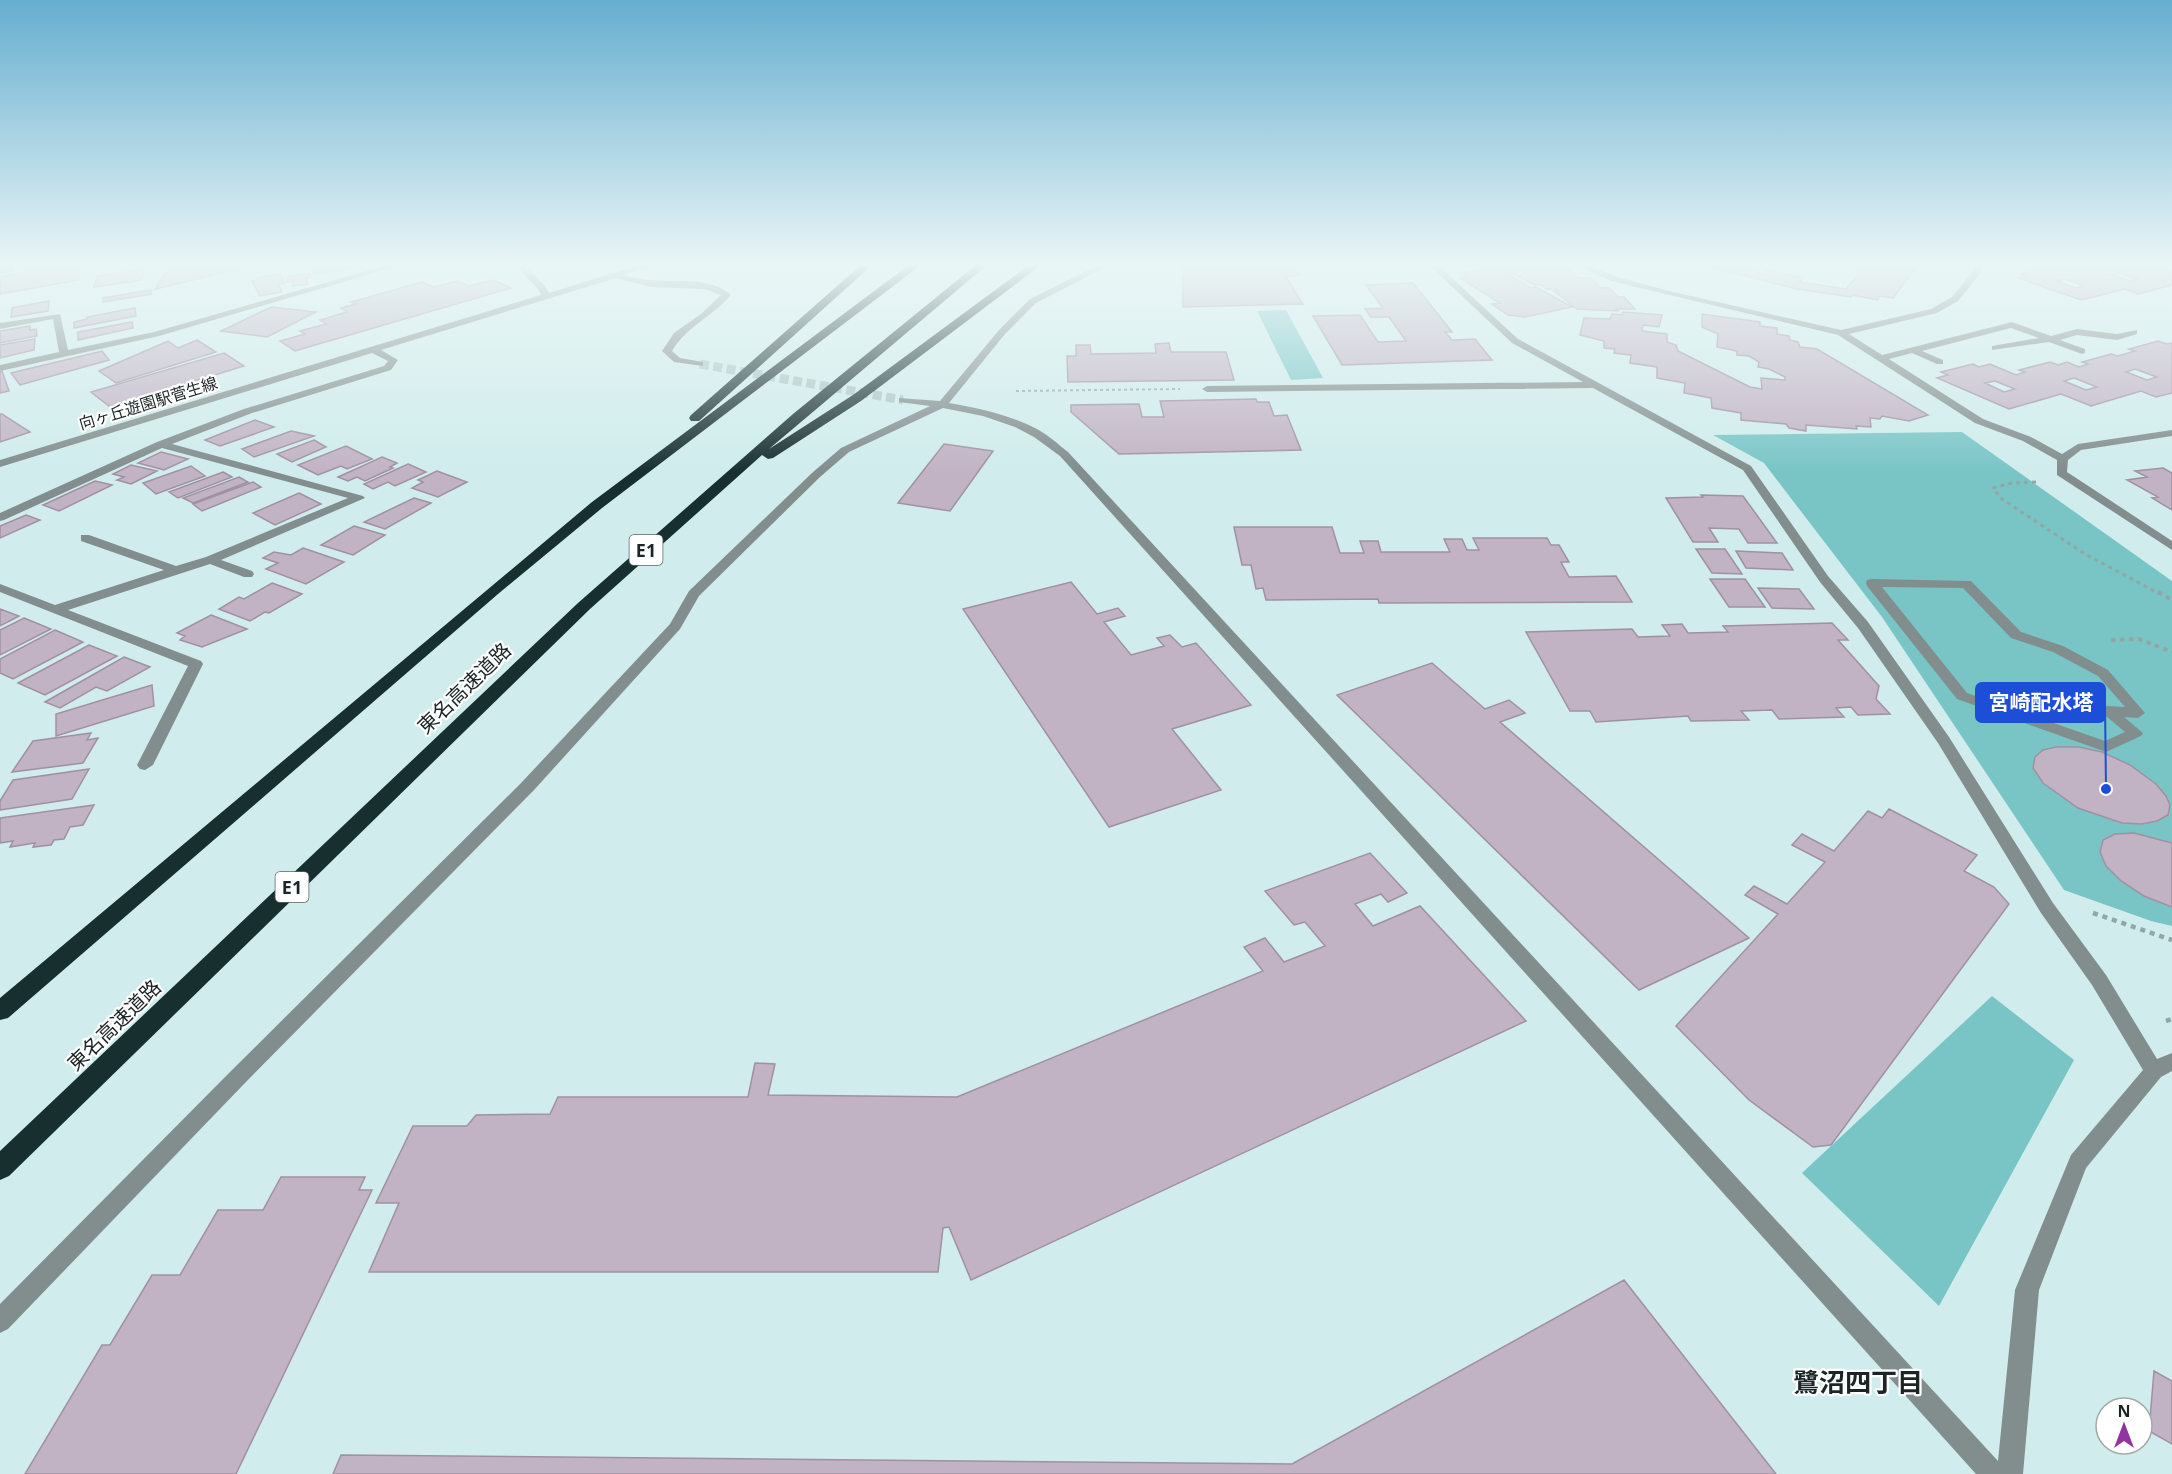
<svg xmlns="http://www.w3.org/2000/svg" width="2172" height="1474" font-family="'Open Sans','Noto Sans JP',sans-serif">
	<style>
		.green { fill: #79c5c6 }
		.building { fill: #c2b3c4; stroke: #a091a2; stroke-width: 1.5; fill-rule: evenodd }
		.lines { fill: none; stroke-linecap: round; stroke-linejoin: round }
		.minor-tunnel { stroke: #acc4c4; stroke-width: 9; stroke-dasharray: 9 4.5; stroke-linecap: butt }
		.path-far3 { stroke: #91a7a7; stroke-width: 2; stroke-dasharray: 3 3; stroke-linecap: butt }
		.path-far2 { stroke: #91a7a7; stroke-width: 3; stroke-dasharray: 4 4; stroke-linecap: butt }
		.path-far1 { stroke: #91a7a7; stroke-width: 4; stroke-dasharray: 4.5 4.5; stroke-linecap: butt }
		.path { stroke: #91a7a7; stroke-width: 4.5; stroke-dasharray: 5 5; stroke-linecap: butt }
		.minor { fill: #828e8e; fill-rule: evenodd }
		.highway { fill: #182f30; fill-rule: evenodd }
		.labels { text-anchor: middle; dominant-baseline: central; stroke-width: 4.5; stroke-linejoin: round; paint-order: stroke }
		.far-street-label { font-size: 16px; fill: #1b2525; stroke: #fff }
		.shield { fill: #fff; stroke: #5f6666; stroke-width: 1.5 }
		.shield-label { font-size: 18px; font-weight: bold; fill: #1b2525 }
		.street-label { font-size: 20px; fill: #1b2525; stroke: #fff }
		.near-neighbourhood-label { font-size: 26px; font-weight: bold; fill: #1b2525; stroke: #fff }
		.leader { fill: none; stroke: #1d4ed8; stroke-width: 2 }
		.callout-dot { fill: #1d4ed8; stroke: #fff; stroke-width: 2 }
		.callout { fill: #1d4ed8; stroke: #1d4ed8; stroke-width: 2 }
		.callout-label { font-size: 21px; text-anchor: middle; font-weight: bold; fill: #fff }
	</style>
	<rect width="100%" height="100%" fill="#d0ecec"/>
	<path class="green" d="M1286,310L1323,378L1291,380L1257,311Z
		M1962,432L2172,581V926L2151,921L2064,890L1882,617L1793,501L1764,463L1713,435Z
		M1992,996L2074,1060L1939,1306L1802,1173Z"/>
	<path class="building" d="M0,265H13V270L0,273Z
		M51,265L50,269L78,265L79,280L0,294V277L28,272L29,266Z
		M169,265H256L155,289L164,274L171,272L163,267Z
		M312,265H369L314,274Z
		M1291,265L1300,275L1286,277L1303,304L1183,307V265Z
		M1502,265H1558L1560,269H1569L1578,278H1591L1601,288H1609L1618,297H1624L1635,309H1616L1618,311L1577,309L1554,291H1558L1556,289H1546L1542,285H1535L1500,267Z
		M1734,265L1762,274L1767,270L1803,278L1800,282L1846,289L1862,270L1848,265H1918L1893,298L1880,296L1877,300L1853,295L1851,297L1797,289L1707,266Z
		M2084,265H2153L2172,272V285L2138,294L2125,289L2081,300L2018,278L2027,276L2020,274L2047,268L2053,270L2062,268L2072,271L2080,269L2074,267ZM2119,273L2138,279L2130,281L2111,275ZM2066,279L2085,286L2075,288L2057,281Z
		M1499,268L1531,288L1536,287L1572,307L1525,317L1508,315L1492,304L1500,303L1460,278L1466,277L1459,273Z
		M144,269L142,280L94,287L97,276Z
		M310,273L311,277L306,278L308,284L293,286L292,281L287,282L286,277Z
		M280,274L285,283L278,284L282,292L260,296L252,281L258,280L257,278Z
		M493,280L511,288L295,351L280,341L305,334L300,331L326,324L320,320L347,312L341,308L356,304L351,302L422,282L433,287L458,281L469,286Z
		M1413,283L1452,332H1445L1452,340L1475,339L1492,360L1342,365L1313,316L1360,315L1378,342L1406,341L1389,317H1371L1365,309L1383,308L1366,285Z
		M151,290V294L103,302V298Z
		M49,301L48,311L11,317L12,308Z
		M271,307L316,312L267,337L221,331Z
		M135,308L136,316L74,328V322L87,319V317Z
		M1623,312L1662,315L1659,327L1643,325L1642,331L1667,334V342L1676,345L1678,351L1750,387L1762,389L1761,378L1785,380V377L1769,369L1758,367L1759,362L1749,356L1737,355V351L1717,347L1718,334L1702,327V314L1760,322V326L1777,328V334L1789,336L1790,340L1798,342L1800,347L1817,349L1928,415L1909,421L1882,416L1880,419L1870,418L1871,427L1856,426L1857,429L1806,425V431L1789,428L1786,424L1741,420V413L1712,408L1711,398L1684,393L1685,383L1657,378V367L1630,363L1631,355L1614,353L1615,349L1604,348V341L1580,335L1584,318L1610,319L1612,314L1622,315Z
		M132,322L133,328L78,340V332Z
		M30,326V330L36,329L37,336L0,343V331Z
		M35,339L34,350L0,358V345Z
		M197,340L216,352L116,383L99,371L168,341L178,348Z
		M2158,341L2167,344L2172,343V393L2156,397L2141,391L2091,406L2061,394L2009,409L1937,378L1948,375L1941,372L1973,364L1979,367L1990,364L2016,375L2025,372L2019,370L2050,362L2058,365L2067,362L2079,367L2088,364L2082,362L2111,354L2118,356L2135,351L2129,349ZM2135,369L2157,377L2147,380L2126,372ZM2074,378L2097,387L2086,390L2064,381ZM1995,381L2015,389L2004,392L1985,383Z
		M1169,343L1171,352H1226L1234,380L1068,382L1067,356H1076V345H1090L1091,354L1156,353L1155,344Z
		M102,351L109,360L20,385L11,373Z
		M224,353L244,366L110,407L91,392Z
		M2,371L9,391L0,393V372Z
		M1256,399L1257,402H1269L1274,416L1287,415L1301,450L1119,454L1071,412V405L1139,404L1142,417H1164L1160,401Z
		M0,414H2L30,432L0,442Z
		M255,420L274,427L220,446L205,440Z
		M291,431L314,436L254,457L242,449Z
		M314,440L326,447L292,462L277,454Z
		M944,444L993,451L950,511L898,503Z
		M346,446L372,459L347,469L341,466L318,475L298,465Z
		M161,452L188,459L164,470L138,463Z
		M382,457L397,463L390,467L393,468L365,481L357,477L348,481L338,477Z
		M408,464L426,472L395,486L388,482L373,489L364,484Z
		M131,465L157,471L131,484L117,480L124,477L113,474Z
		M191,466L205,476L156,494L143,483Z
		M2163,468L2172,473V510L2152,498L2158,497L2127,480L2147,477L2135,471Z
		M437,471L467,482L438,497L412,488L423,482L418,480Z
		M223,472L232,477L178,498L169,492Z
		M239,477L248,482L193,503L183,498Z
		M95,481L112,485L59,511L43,505Z
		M253,482L261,487L202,511L193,504Z
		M299,493L321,504L275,525L253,513Z
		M1701,495L1743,496L1777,543H1748L1739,529L1709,528L1718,542H1693L1666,498L1703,497Z
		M414,498L431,503L385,529L364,522Z
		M26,515L40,520L0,538V526Z
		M354,526L385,535L353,555L321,545Z
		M1234,527H1332L1340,553H1364L1360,541H1378L1381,552H1450L1444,539H1462L1467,550H1479L1473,538H1547L1551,545H1559L1569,562H1561L1569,577L1616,576L1632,602L1379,603L1378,599L1266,600L1263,588L1256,589L1251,565H1242Z
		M303,548L344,562L306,584L266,569L278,563L263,558L274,552L291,555Z
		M1696,549H1725L1742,574L1712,573Z
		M1736,551L1782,553L1793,570L1746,568Z
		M1710,579H1745L1765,607H1729Z
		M1071,582L1097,614L1118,608L1125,616L1104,622L1131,655L1164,646L1157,638L1170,635L1182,647L1196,643L1251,705L1172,729L1221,790L1109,827L963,609Z
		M272,583L302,594L269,613L265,612L250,621L219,609L239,597L244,599Z
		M1758,588L1799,589L1814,609L1772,608Z
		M0,609L19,616L0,626Z
		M211,615L247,629L202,647L180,640L185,636L177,633Z
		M24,618L51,629L0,655V630Z
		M1832,623L1848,640H1838L1879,686L1876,699L1890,714L1858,715L1851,707L1836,708L1844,717L1779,719L1772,710L1741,711L1749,720L1691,721L1688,716L1596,722L1590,711H1570L1526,632L1632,629L1638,637L1670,636L1662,625L1682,624L1688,633L1728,632L1723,626Z
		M55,630L83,642L13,679L0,673V659Z
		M89,645L117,656L45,695L18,683Z
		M124,657L150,667L107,691L96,687L60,708L45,702Z
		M1432,663L1485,709L1509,700L1525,713L1500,722L1749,938L1639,990L1337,695Z
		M152,685L154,706L56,736V714Z
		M91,733L87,740L98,738L83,763L12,772L33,741Z
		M2056,747H2079L2102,752L2130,765L2156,784L2166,796L2170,805L2168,815L2157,821L2142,824L2122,823L2078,808L2043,783L2033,768L2035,757L2043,750Z
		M89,769L72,799L0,810V801L13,780Z
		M94,805L83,825L70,827L64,839L54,840L51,845L33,847L35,843L10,847L13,841L0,843V818Z
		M1889,809L1977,855L1964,871L1994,887L2009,904L1831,1145L1813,1147L1749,1100L1676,1026L1778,914L1745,895L1754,886L1787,904L1825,862L1792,845L1802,834L1834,851L1868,811L1882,818Z
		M2134,833L2172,843V907L2144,896L2121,881L2106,866L2100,852L2103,840L2115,834Z
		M1370,853L1407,893L1388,902L1381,894L1355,904L1373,926L1420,906L1526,1021L971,1280L949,1227L943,1228L938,1272H369L399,1203H376L413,1126H467L476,1115L550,1114L558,1097H748L755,1063L775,1064L768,1095L957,1097L1263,971L1244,947L1265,938L1284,962L1325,946L1305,922L1294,925L1265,891Z
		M281,1177H365L359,1190H372L236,1474H25L102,1345H110L152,1275H180L218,1210H263Z
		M1624,1280L1776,1474H333L341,1455L1292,1464Z
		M2154,1371L2172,1381V1444L2149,1431Z"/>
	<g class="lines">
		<path class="minor-tunnel" d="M700,364L903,400"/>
		<path class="path-far3" d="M1016,391L1180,389"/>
		<path class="path-far2" d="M2036,482L2012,483L1993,488L2002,499L2085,554L2160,594"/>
		<path class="path-far1" d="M2158,592L2172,600
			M2111,640L2139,639L2172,652"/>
		<path class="path" d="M2093,913L2172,940
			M2166,1021L2172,1019"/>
		<path class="minor" d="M387,265H401L159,336L0,371V365L59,352L53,319L0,329V323L60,314L68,350L154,332Z
			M515,265H524L545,286L549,293L639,265H653L624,275C657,288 703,271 731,295C713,316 686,327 672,351L680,358L703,362V366L674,362L662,351L674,333L701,314L721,295L705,289L650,287L616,278L381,350L398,360L391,370L252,413L172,444L363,496L365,498L221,560L252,571L254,574L252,577H244L210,564L68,610L201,661L203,664L153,765L145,770L140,769L137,765L188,666L0,592V584L55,605L164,570L81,541V535H89L176,566L206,557L348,498L162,448L4,520L0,521V513L157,442L244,409L384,366L388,361L372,353L0,467V460L541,295L538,289Z
			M1098,265H1110L1036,303L1005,334L949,403C979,408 1010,415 1037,429C1048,435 1058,444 1068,452L1998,1461L2015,1290L2071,1155L2143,1070L2092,985L2041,913L1938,743L1858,628L1820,582L1743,470L1593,388L1207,392L1202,389L1207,386L1583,382L1512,343L1429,265H1438L1518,339L1751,466L1828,576L1868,622L1949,737L2053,903L2106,975L2157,1059L2172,1053V1071L2161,1077L2086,1168L2039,1290L2023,1474H1976L1060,456L1034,437L1015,427L983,416L943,408L849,452L820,477L699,596L680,629L534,790L243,1085L8,1329L0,1333V1304L229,1073L522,782L670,624L689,591L812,473L841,448L930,406L899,402V398L940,401L999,330L1030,299Z
			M1576,265H1588L1617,277L1669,291L1841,330L1931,309L1952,297L1978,265H1987L1958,301L1937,313L1849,334L1882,355L2012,322L2051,336L2077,329L2117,334L2137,330V334L2117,340L2077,335L2060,340L2085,349V353L2082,354L2049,342L1992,350V346L2039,338L2011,328L1922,351L1943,360V364H1937L1912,353L1889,359L1983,419L2031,437L2062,454L2078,444L2172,430V436L2081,450L2068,460L2067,472L2172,541V550L2057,475V460L2023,441L1975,423L1838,335L1611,281Z
			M1872,579L1971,581L2021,632L2063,646L2108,670L2145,713L2138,718L2124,717L2143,733L2141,736L2106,752L1957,699L1867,586L1866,583L1867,580ZM1882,587L1963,588L2011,638L2053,652L2098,676L2125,707L2107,706L2100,711L2125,732L2105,741L1967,693Z"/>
		<path class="highway" d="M861,265H872L699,421H691L689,418L691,415Z
			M909,265H921L602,508L498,594L8,1018L0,1020V998L592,502Z
			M976,265H987L769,449L853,395L1029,265H1041L861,401L773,458L768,459L762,455L590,609L9,1176L0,1180V1151L578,603L793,414Z"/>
	</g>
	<linearGradient id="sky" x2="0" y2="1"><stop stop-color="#65aecf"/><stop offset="0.56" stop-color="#eaf6f6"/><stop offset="1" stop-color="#eaf6f6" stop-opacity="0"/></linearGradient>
	<rect width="2172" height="472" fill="url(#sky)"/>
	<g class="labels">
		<g class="far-street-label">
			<text transform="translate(148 403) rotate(-17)">向ヶ丘遊園駅菅生線</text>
		</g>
		<g class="shield">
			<rect x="629.5" y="535" width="33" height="30" rx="4.5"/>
			<rect x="275.5" y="872" width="33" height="30" rx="4.5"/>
		</g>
		<g class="shield-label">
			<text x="646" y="550">E1</text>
			<text x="292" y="887">E1</text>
		</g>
		<g class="street-label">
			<text transform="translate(464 688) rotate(-44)">東名高速道路</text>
			<text transform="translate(114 1025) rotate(-44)">東名高速道路</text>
		</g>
		<g class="near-neighbourhood-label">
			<text x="1858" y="1382">鷺沼四丁目</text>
		</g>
	</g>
	<path class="leader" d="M2106 789L2105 703"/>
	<circle class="callout-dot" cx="2106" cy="789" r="6"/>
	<rect class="callout" x="1976" y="683" width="129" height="39" rx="6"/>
	<g class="callout-label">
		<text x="2041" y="710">宮崎配水塔</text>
	</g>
	<g transform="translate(2124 1426)"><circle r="28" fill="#ffffff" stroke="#a4a8a8" stroke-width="1.5"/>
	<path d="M0-4.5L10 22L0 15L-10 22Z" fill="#9136a1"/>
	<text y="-9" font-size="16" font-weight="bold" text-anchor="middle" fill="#1b2525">N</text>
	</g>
</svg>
